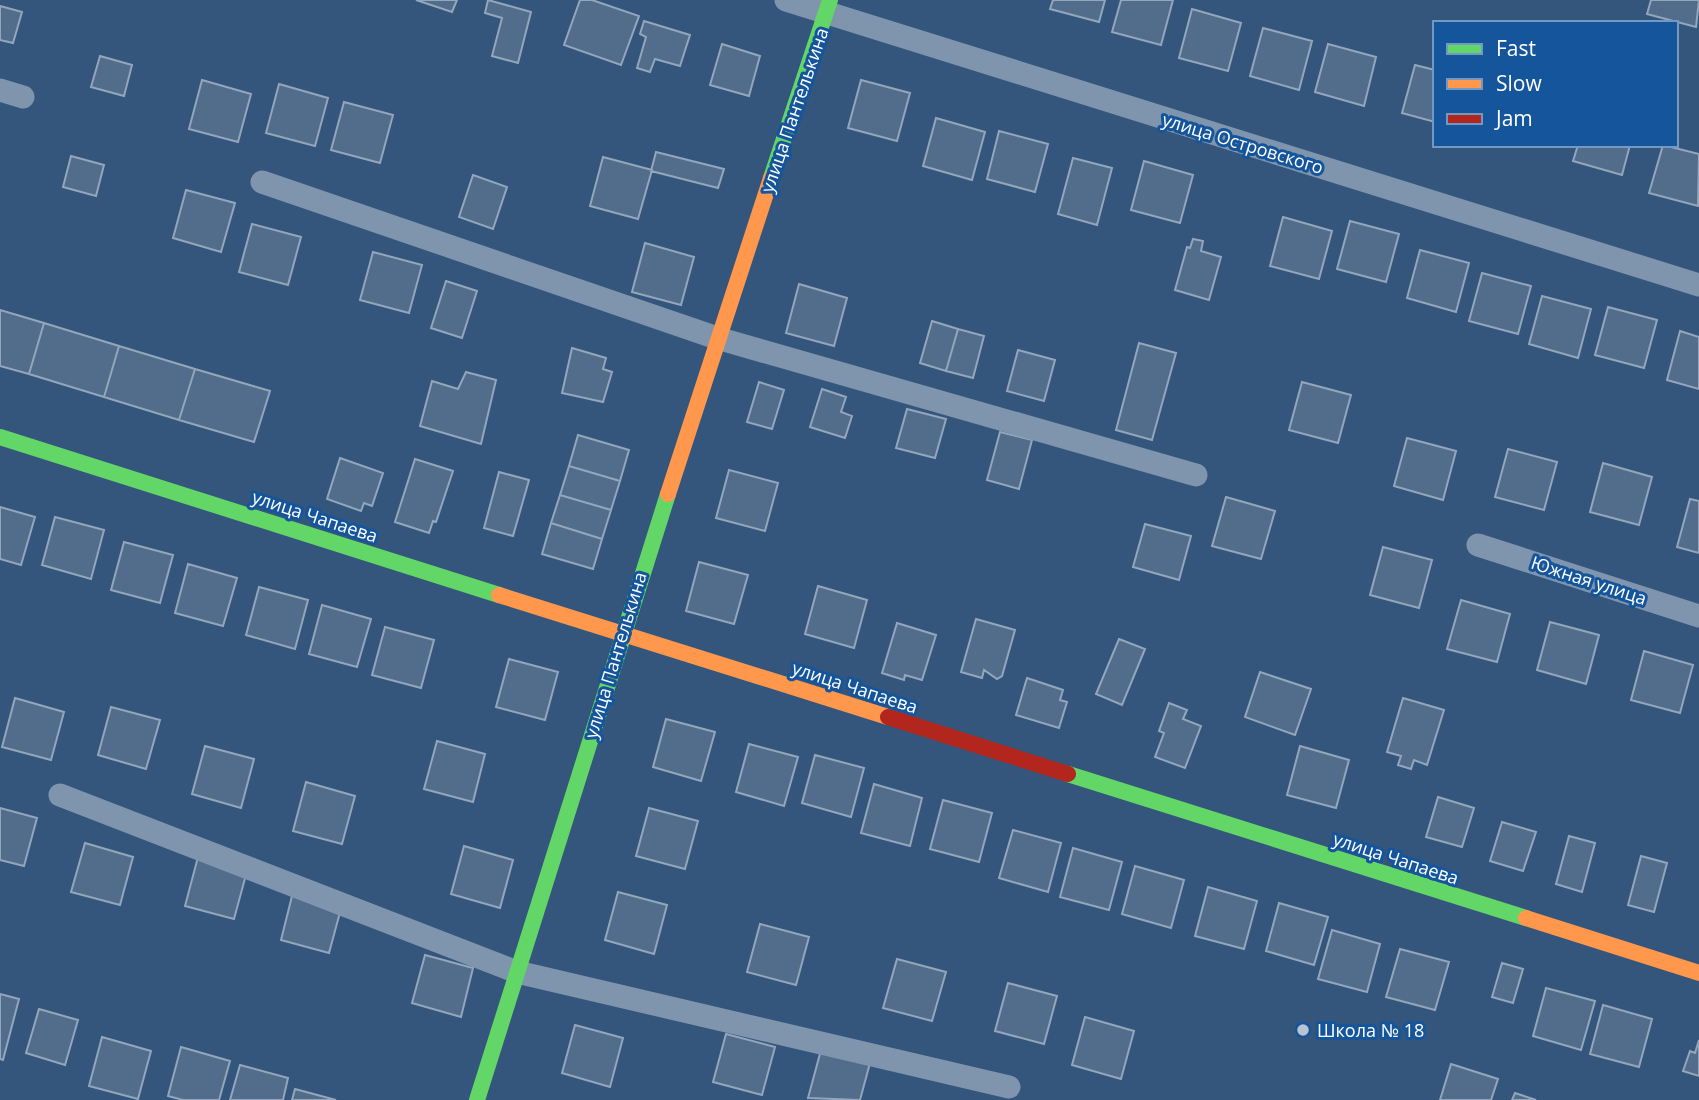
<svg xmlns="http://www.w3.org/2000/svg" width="1699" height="1100" font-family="'Open Sans',sans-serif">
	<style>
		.building { fill: #516d8b; stroke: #93a6bb; stroke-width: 2 }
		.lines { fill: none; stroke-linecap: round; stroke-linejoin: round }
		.street { stroke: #7f95ae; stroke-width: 23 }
		.fast { stroke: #63d668; stroke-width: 16 }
		.slow { stroke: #ff974d; stroke-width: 16 }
		.jam { stroke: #b3261e; stroke-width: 16 }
		.poi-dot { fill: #b8c4d1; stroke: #15559b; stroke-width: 2.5 }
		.labels { text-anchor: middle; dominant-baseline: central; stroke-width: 6; stroke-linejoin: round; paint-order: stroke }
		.street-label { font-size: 18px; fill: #fff; stroke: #15559b }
		.poi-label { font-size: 18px; fill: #fff; stroke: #15559b; text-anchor: start }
	</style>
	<rect width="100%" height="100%" fill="#34567c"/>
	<path class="building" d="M416,0H457L452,12Z
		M488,0L531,12L518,63L492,56L502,18L485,13Z
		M580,0H592L639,16L621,65L564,45Z
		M1053,0H1105L1099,22L1050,9Z
		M1121,0H1173L1161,45L1112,32Z
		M1651,0H1699L1696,27L1647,14Z
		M0,6L22,12L13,43L0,40Z
		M1192,9L1241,23L1228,71L1179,58Z
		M644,21L690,35L680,66L655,59L650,72L637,68L646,37L640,34Z
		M1263,28L1312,41L1299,90L1250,76Z
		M722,44L760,56L749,96L710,85Z
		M1328,44L1376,57L1364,106L1315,92Z
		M100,56L132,65L124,96L91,87Z
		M1415,65L1435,70V122L1402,113Z
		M202,80L251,94L238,142L189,129Z
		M861,80L910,93L897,141L848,128Z
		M279,84L328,98L315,146L266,133Z
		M344,102L393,115L380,163L331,150Z
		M936,118L985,132L972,180L923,166Z
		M999,131L1048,144L1035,192L987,179Z
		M1578,145H1630L1622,175L1573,161Z
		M1663,145L1699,154L1698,206L1649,193Z
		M656,152L724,169L718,188L651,171Z
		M71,156L104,165L96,196L63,187Z
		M603,157L652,170L638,219L590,206Z
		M1073,158L1112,168L1097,225L1058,214Z
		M1144,161L1193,175L1180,223L1131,210Z
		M473,175L507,187L493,229L459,217Z
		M186,190L235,203L221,252L173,238Z
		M1283,217L1332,231L1319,279L1270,266Z
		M1350,221L1399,234L1386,282L1337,269Z
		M252,224L301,237L288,285L239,272Z
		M1193,239L1203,241L1201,251L1221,257L1209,300L1175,290L1187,247L1190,248Z
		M645,243L694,257L681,305L632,292Z
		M1420,250L1469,263L1456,312L1407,298Z
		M373,252L422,265L409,313L360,300Z
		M1482,273L1531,286L1518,334L1469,321Z
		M446,281L477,291L462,338L431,328Z
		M799,284L847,298L834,346L786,333Z
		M1542,296L1591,309L1578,358L1529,344Z
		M1608,307L1657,320L1644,368L1595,355Z
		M0,310L44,323L29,374L0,366Z
		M932,321L958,329L946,371L920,363Z
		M44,323L119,346L104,397L29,374Z
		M958,329L984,336L973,378L946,371Z
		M1680,331L1699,337V389L1667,380Z
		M1139,343L1176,353L1152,440L1116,430Z
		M119,346L195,369L179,420L104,397Z
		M572,348L606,358L603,369L612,372L603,402L562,393Z
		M1018,350L1055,360L1044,401L1007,391Z
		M195,369L270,391L254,442L179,420Z
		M466,372L496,380L481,444L420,426L432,381L458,389Z
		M759,382L784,390L772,429L747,422Z
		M1302,382L1351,395L1338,443L1289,430Z
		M822,389L846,397L841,412L852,416L845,438L810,427Z
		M907,409L946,419L935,458L896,448Z
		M1000,432L1032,440L1019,489L987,480Z
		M578,435L629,450L620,481L569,466Z
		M1407,438L1456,451L1443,500L1394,486Z
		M1508,449L1557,462L1544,510L1495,497Z
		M340,458L383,473L372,506L364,503L361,511L327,499Z
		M415,459L453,471L436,522L433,521L429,533L395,522Z
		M1603,463L1652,477L1639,525L1590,512Z
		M569,466L620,481L611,510L560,495Z
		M729,470L778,483L765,531L716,518Z
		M499,472L529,480L513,536L484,528Z
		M560,495L611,510L602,539L551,523Z
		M1226,497L1275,511L1261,559L1212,546Z
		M1690,499L1699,501V553L1677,547Z
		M0,507L35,517L21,565L0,559Z
		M55,517L104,530L91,579L42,565Z
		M551,523L602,539L593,569L542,554Z
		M1145,524L1191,536L1179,580L1133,567Z
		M124,542L173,555L160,603L111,590Z
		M1383,547L1432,560L1419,608L1370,595Z
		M699,562L748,575L734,624L686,611Z
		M188,564L237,578L223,626L175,613Z
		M818,586L867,600L854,648L805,634Z
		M259,587L308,600L295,649L246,635Z
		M1461,600L1510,614L1497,662L1447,649Z
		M322,605L371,619L357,667L309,654Z
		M976,619L1015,630L1002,676L997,679L984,670L982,678L961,672Z
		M1550,622L1599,635L1586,684L1537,670Z
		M897,623L936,635L922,680L905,675L904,680L882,673Z
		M385,627L434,640L421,688L372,675Z
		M1119,639L1145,649L1122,705L1096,694Z
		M1644,651L1693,665L1680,713L1631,700Z
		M509,659L558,672L545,720L496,707Z
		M1260,672L1311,689L1295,735L1245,717Z
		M1027,678L1063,690L1060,700L1067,702L1059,728L1016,715Z
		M15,698L64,712L51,760L2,747Z
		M1403,698L1444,710L1427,765L1414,760L1411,769L1398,765L1401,756L1387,752Z
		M1169,703L1187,710L1183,719L1201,726L1185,768L1155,757L1164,733L1159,731Z
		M111,707L160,720L146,769L98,755Z
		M666,719L715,732L701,781L653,767Z
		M437,741L485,754L473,802L424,789Z
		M749,744L798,757L784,806L736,792Z
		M205,746L254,759L241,808L192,794Z
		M1300,746L1349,760L1336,808L1287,795Z
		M815,755L864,768L851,817L802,803Z
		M306,782L355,796L342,844L293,831Z
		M874,784L922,798L910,846L861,833Z
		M1438,797L1474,808L1462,847L1426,837Z
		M943,800L992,813L979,862L930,849Z
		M0,808L37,818L24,866L0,860Z
		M649,808L698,821L685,869L636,856Z
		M1502,822L1536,832L1523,871L1490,861Z
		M1013,830L1061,843L1048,892L999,878Z
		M1569,836L1595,843L1582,892L1556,884Z
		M85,843L133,857L120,905L71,892Z
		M464,846L513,860L500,908L451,894Z
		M1073,848L1122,862L1109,910L1060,897Z
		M1641,856L1667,863L1654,912L1628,905Z
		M198,857L247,871L234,919L185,906Z
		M1135,866L1184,880L1171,928L1122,914Z
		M1208,887L1257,901L1244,949L1195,936Z
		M293,892L342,905L329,953L281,940Z
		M618,892L667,905L654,954L605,940Z
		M1279,903L1328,917L1314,965L1266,951Z
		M760,924L809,937L796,985L747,972Z
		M1332,930L1380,944L1367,992L1318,979Z
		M1400,949L1449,962L1435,1010L1386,997Z
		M425,955L473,968L461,1017L412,1003Z
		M897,959L946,972L932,1021L883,1008Z
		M1502,963L1523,969L1513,1003L1492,997Z
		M1008,983L1057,996L1044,1044L995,1031Z
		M1546,988L1595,1001L1581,1050L1533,1036Z
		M0,994L19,999L3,1060L0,1059Z
		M1603,1005L1652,1019L1639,1067L1590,1054Z
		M39,1009L78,1020L65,1065L26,1053Z
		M1085,1017L1134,1031L1121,1079L1072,1065Z
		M575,1025L623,1038L610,1087L562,1073Z
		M726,1034L775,1047L762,1095L713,1082Z
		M102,1037L151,1051L138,1099L89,1086Z
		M1699,1040V1076L1683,1071L1690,1051L1695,1053Z
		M181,1047L230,1061L219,1100H183L168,1096Z
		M821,1050L870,1063L860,1100L808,1098Z
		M1451,1064L1498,1079L1491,1100H1440Z
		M240,1065L288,1078L283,1100H230Z
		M295,1089L336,1100H292Z
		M1515,1093L1536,1100H1512Z"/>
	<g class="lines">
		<path class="street" d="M786,0L1699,285
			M0,90L23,97
			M262,182L717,338L1196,475
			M1478,545L1699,616
			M60,795L517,972L1009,1087"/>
		<path class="fast" d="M771,178L830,0
			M0,437L499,595
			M1068,774L1526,918
			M477,1100L668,494"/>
		<path class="slow" d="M668,494L771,178
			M499,595L888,717
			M1526,918L1699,973"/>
		<path class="jam" d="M888,717L1068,774"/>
	</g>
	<circle class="poi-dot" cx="1303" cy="1030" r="7"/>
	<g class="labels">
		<g class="street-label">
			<text transform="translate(794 110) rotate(-71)">улица Пантелькина</text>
			<text transform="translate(1243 143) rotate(17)">улица Островского</text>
			<text transform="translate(315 516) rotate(18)">улица Чапаева</text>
			<text transform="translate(1589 580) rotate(18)">Южная улица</text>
			<text transform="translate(615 655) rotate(-73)">улица Пантелькина</text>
			<text transform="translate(855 687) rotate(18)">улица Чапаева</text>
			<text transform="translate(1396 858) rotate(18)">улица Чапаева</text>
		</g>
		<g class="poi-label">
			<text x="1317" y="1030">Школа № 18</text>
		</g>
	</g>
	<rect x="1433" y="21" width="245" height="126" fill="#15559b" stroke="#7399c3" stroke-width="2"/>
	<rect x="1447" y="44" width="35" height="10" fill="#63d668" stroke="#7399c3" stroke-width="2"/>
	<text x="1496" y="56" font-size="21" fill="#ffffff">Fast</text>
	<rect x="1447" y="79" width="35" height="10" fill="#ff974d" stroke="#7399c3" stroke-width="2"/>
	<text x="1496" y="91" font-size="21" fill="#ffffff">Slow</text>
	<rect x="1447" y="114" width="35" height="10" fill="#b3261e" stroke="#7399c3" stroke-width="2"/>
	<text x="1496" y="126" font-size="21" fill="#ffffff">Jam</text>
</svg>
